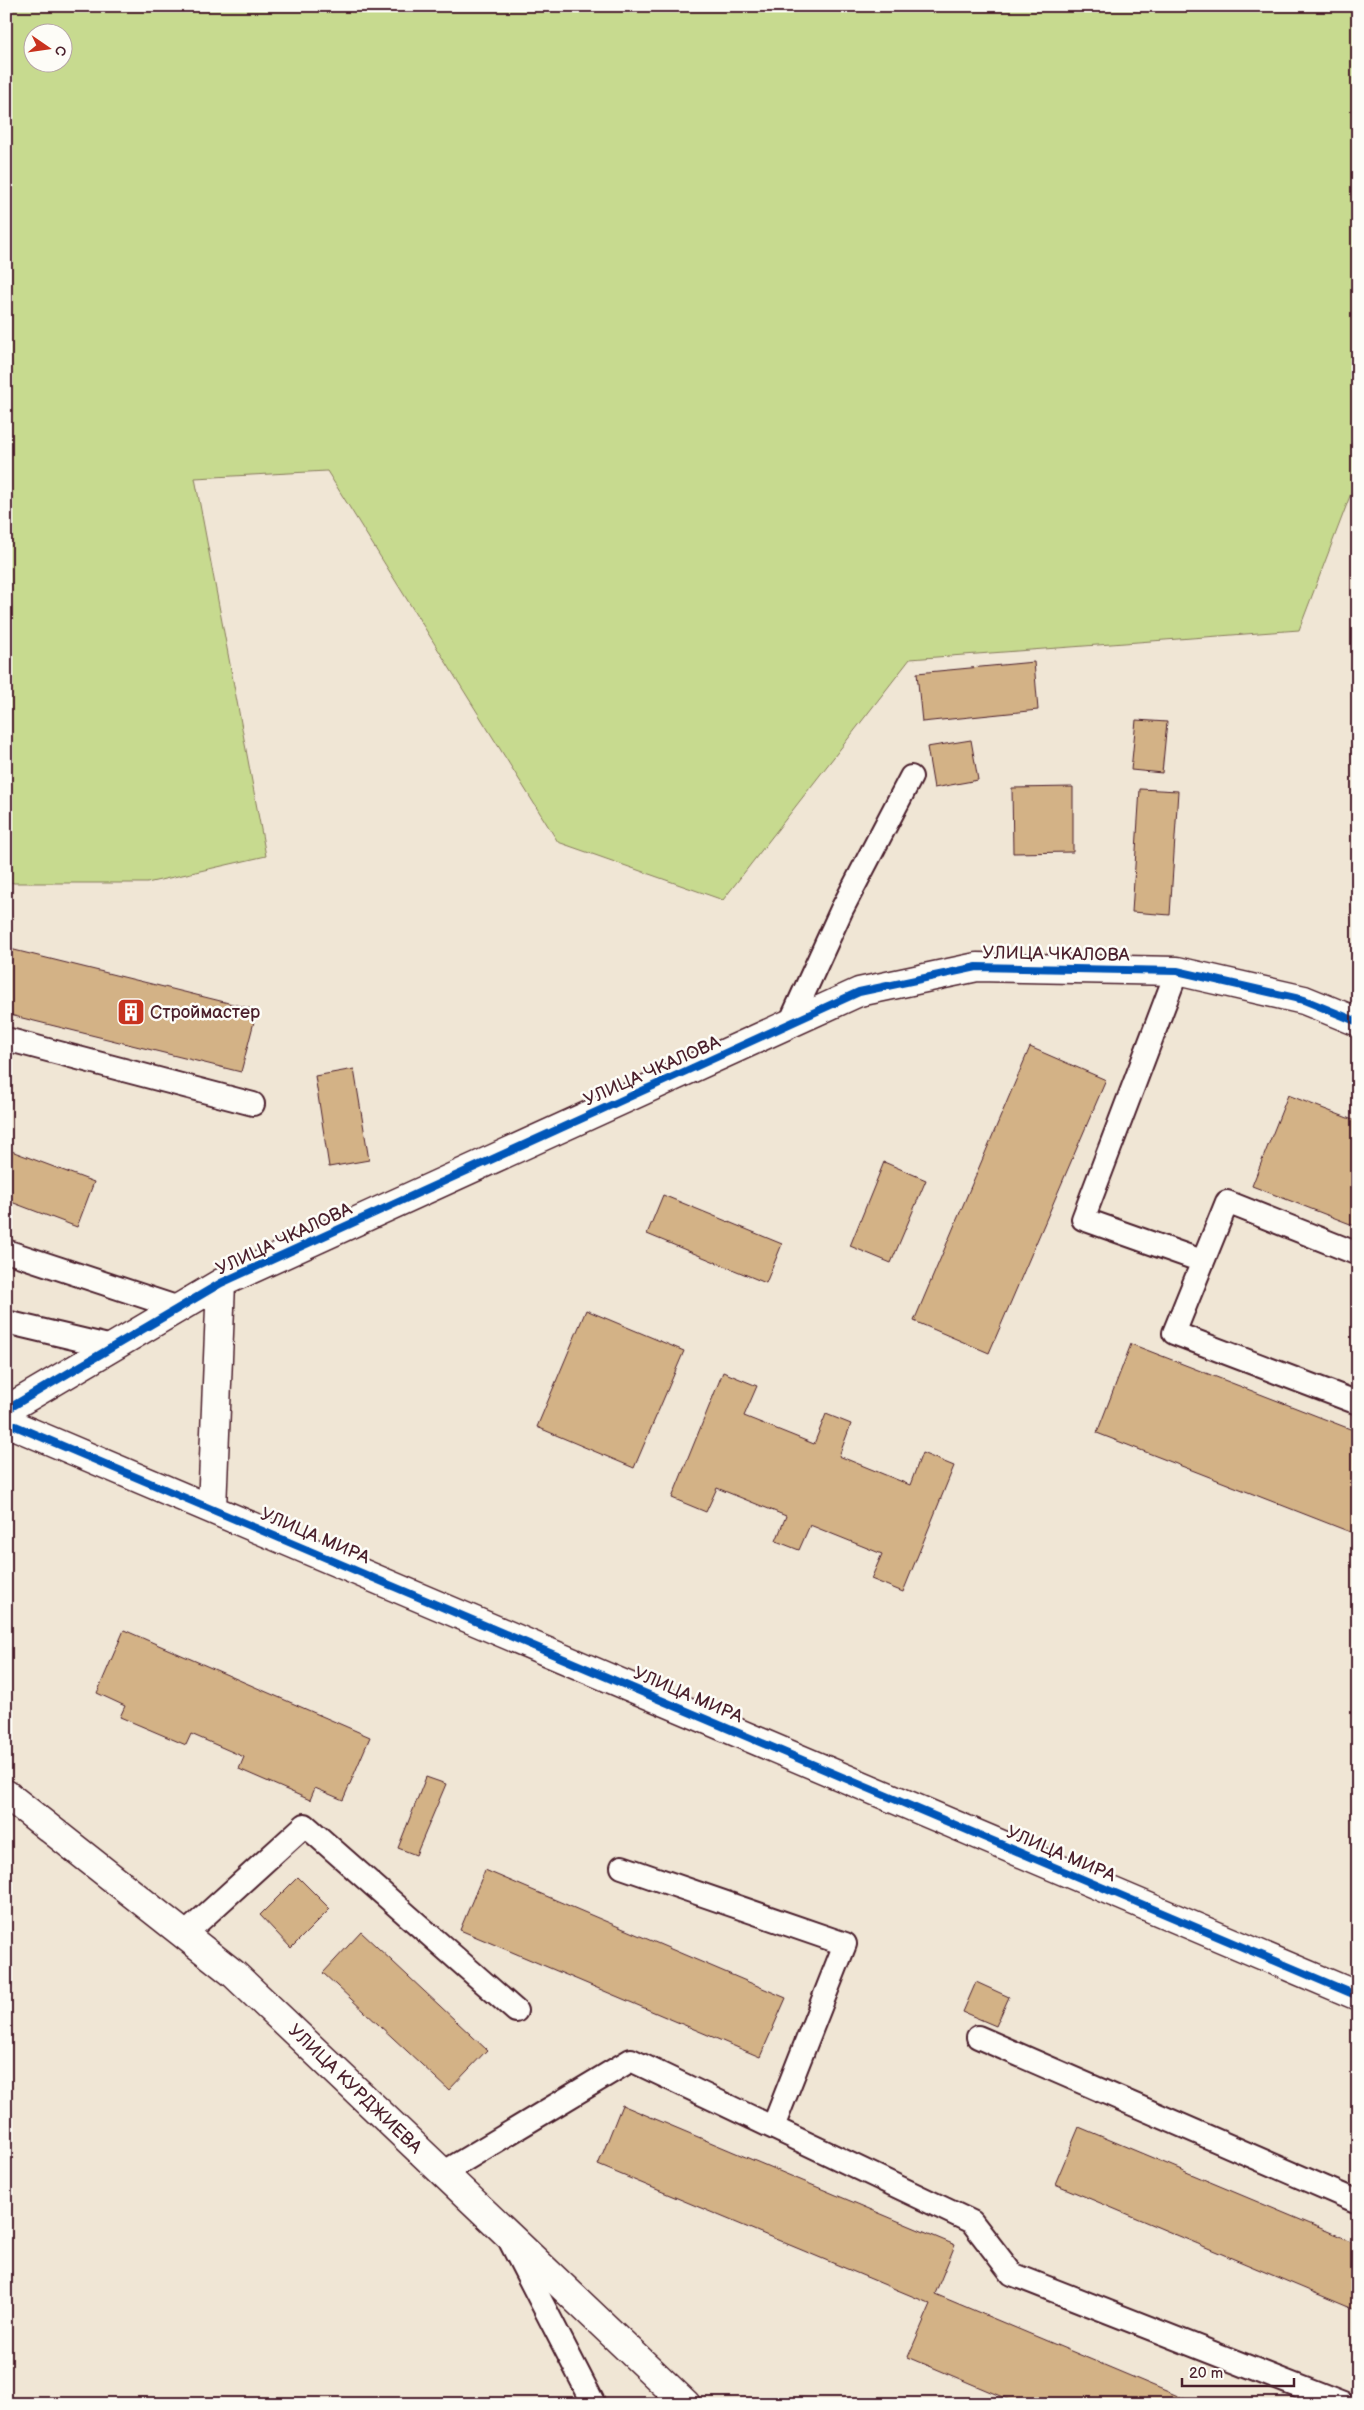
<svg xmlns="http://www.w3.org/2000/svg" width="1364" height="2410" font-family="'Balsamiq Sans',sans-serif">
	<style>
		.green { fill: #c7da8f; stroke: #887c5d; fill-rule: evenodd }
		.building { fill: #d3b286; stroke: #4a1f2b }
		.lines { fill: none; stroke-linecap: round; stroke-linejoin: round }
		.lane-casing { stroke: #4a1f2b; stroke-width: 26 }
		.street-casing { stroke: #4a1f2b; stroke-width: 31 }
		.secondary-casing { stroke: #4a1f2b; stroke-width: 31 }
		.lane { stroke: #fdfcf7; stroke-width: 22 }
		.street { stroke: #fdfcf7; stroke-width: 28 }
		.secondary { stroke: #fdfcf7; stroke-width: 28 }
		.cycleway-casing { stroke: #fdfcf7; stroke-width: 11 }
		.cycleway { stroke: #0057b8; stroke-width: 8 }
		.labels { text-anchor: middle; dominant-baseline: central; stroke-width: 5; stroke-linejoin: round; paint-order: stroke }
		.street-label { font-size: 18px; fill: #4a1f2b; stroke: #fdfcf7 }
		.poi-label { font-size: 18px; fill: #4a1f2b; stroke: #fdfcf7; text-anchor: start }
	</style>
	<rect width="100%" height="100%" fill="#f0e6d5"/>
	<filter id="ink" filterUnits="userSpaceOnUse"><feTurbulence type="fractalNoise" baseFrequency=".02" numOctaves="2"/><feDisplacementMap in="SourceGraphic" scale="10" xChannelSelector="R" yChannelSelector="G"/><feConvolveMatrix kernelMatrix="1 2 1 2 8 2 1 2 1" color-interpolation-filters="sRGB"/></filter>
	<g filter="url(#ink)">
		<path class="green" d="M6,6H1358V475L1299,630L910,659L723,900L558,842L327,471L195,478L266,856L147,883H14L6,881ZM32,32H62V62H32Z"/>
		<path class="building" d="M1034,662L1038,710L922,722L917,673Z
			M1136,720L1167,722L1162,773L1131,770Z
			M971,740L978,780L934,788L927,747Z
			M1073,787V852L1013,853L1012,788Z
			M1140,789L1178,791L1170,915L1132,912Z
			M6,948L257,1010L241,1072L6,1014Z
			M1030,1047L1106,1080L989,1353L914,1321Z
			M354,1069L369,1160L329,1167L315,1076Z
			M1288,1095L1358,1122V1227L1252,1186Z
			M6,1149L94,1182L77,1227L6,1200Z
			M884,1162L926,1180L891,1263L850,1246Z
			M663,1195L782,1244L766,1283L647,1234Z
			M586,1310L684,1351L634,1468L537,1427Z
			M1131,1344L1358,1432V1535L1097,1433Z
			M723,1372L757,1386L744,1416L814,1444L826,1414L851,1424L839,1456L910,1485L922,1453L954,1466L903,1592L871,1579L882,1554L810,1525L799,1550L776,1541L786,1516L717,1488L706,1512L672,1498Z
			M124,1630L370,1737L343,1800L315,1788L310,1800L239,1769L244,1757L191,1734L186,1745L120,1717L125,1706L97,1693Z
			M426,1777L446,1784L416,1855L398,1848Z
			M485,1870L786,1998L760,2057L460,1930Z
			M298,1877L330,1909L291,1948L260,1915Z
			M361,1932L487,2050L449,2090L323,1973Z
			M976,1982L1009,1997L996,2026L963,2012Z
			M622,2105L955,2245L935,2294L1197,2404H1019L908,2357L931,2304L598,2165Z
			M1079,2127L1358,2244V2311L1055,2184Z"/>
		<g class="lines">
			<defs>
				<path id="lane" d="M1177,971L1083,1219L1202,1261
					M789,1025L842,909L911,777
					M6,1039L253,1104
					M6,1251L179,1308
					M1358,1254L1227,1202L1174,1333L1358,1403
					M6,1322L112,1347
					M622,1867L845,1944L773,2127
					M184,1935L305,1825L516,2011
					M978,2037L1358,2202
					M443,2173L631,2060L972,2222L1012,2274L1343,2404
					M511,2243L594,2404"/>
				<path id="street" d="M6,1410L221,1283L859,992L977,967L1177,971L1304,1000L1358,1022
					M6,1422L1358,1996
					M212,1508L221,1283"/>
				<path id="secondary" d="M6,1794L234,1974L686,2404"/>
			</defs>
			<use href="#lane" class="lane-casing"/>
			<use href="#street" class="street-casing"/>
			<use href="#secondary" class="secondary-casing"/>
			<use href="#lane" class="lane"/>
			<use href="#street" class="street"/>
			<use href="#secondary" class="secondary"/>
			<defs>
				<path id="cycleway" d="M6,1410L221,1283L859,992L977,967L1177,971L1304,1000L1358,1022
					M6,1422L1358,1996"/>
			</defs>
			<use href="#cycleway" class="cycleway-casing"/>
			<use href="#cycleway" class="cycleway"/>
		</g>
	</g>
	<defs>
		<symbol id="building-square" viewBox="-11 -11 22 22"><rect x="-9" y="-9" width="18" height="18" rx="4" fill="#c8321e" stroke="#fdfcf7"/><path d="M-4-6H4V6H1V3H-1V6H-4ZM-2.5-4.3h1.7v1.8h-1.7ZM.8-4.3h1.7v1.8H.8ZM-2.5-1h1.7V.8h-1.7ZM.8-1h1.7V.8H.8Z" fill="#fff"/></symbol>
	</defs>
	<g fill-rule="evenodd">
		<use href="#building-square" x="115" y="996" width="32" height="32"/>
	</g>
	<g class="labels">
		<g class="street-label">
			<text transform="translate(1056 954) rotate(1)">УЛИЦА ЧКАЛОВА</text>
			<text transform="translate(652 1071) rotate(-24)">УЛИЦА ЧКАЛОВА</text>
			<text transform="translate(284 1239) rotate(-25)">УЛИЦА ЧКАЛОВА</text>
			<text transform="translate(315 1536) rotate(23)">УЛИЦА МИРА</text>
			<text transform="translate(688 1695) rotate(23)">УЛИЦА МИРА</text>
			<text transform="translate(1061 1854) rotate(23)">УЛИЦА МИРА</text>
			<text transform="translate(355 2089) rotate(44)">УЛИЦА КУРДЖИЕВА</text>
		</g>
		<g class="poi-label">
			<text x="150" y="1012">Строймастер</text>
		</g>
	</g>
	<rect width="1364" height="2410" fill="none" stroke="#fdfcf7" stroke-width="25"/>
	<rect x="12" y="12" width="1339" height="2385" fill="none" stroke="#4a1f2b" stroke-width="2" filter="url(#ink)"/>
	<g transform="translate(48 48) rotate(103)"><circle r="24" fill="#fdfcf7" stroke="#b5a4a5"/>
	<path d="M0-4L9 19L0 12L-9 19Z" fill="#c8321e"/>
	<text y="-8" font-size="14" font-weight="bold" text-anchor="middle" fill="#4a1f2b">С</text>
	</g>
	<path d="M1182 2378v8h112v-8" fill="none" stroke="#4a1f2b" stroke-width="2.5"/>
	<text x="1189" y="2378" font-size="15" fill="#4a1f2b" stroke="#fdfcf7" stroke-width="4" paint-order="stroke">20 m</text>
</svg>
